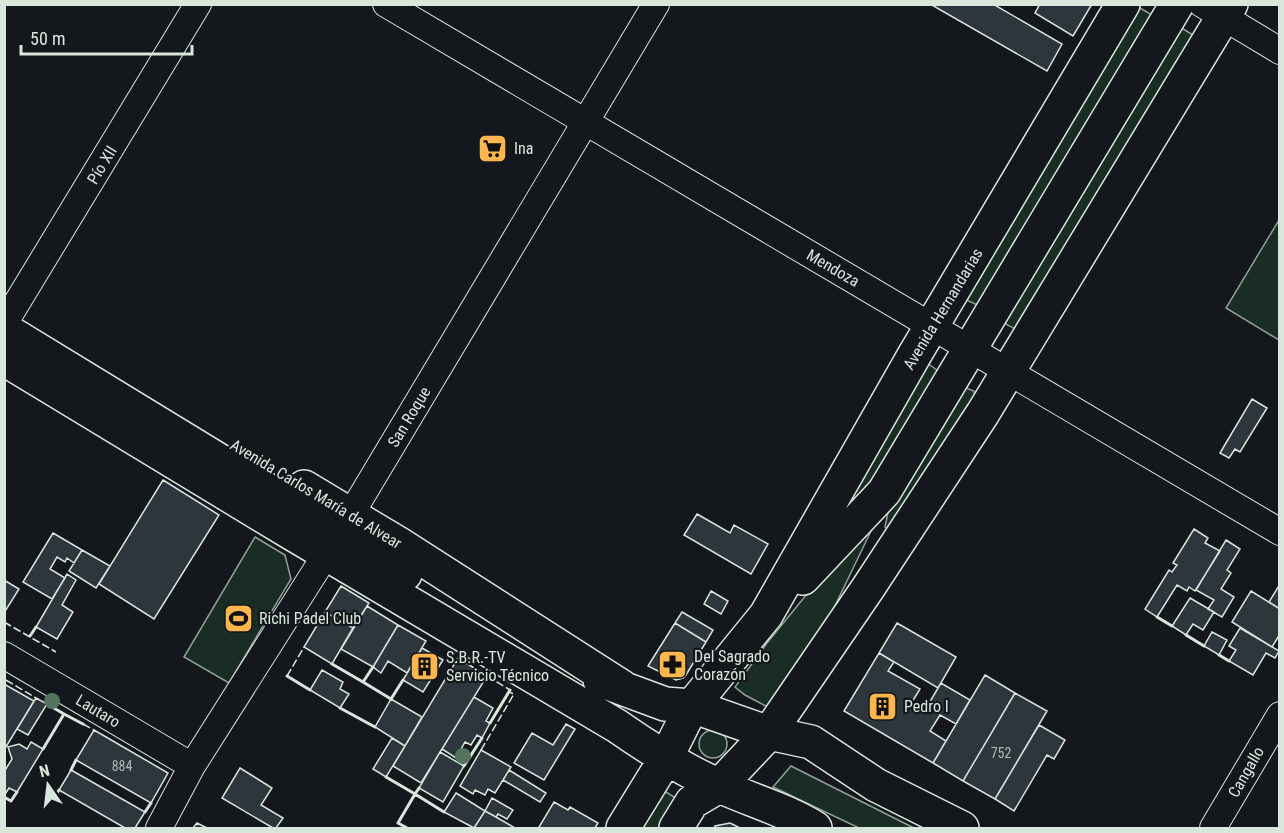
<svg xmlns="http://www.w3.org/2000/svg" width="1284" height="833" font-family="'Roboto Condensed',sans-serif">
	<style>
		.green { fill: #1a2d24; stroke: #939e99; stroke-width: 1.5 }
		.building { fill: #2c363c; stroke: #d8e6dc; stroke-width: 1.5 }
		.lines { fill: none; stroke-linecap: round; stroke-linejoin: round }
		.minor-casing { stroke: #d8e6dc; stroke-width: 28 }
		.major-casing { stroke: #d8e6dc; stroke-width: 36 }
		.minor { stroke: #14181c; stroke-width: 26 }
		.major { stroke: #14181c; stroke-width: 33 }
		.fence { stroke: #d8e6dc; stroke-width: 1.5; stroke-dasharray: 8 3; stroke-linecap: butt }
		.wall { stroke: #d8e6dc; stroke-width: 3 }
		.tree { fill: #55745f }
		.labels { text-anchor: middle; dominant-baseline: central; stroke-width: 4.5; stroke-linejoin: round; paint-order: stroke }
		.number-label { font-size: 14px; fill: #adbab4 }
		.poi-label { font-size: 16px; fill: #d8e6dc; stroke: #14181c; text-anchor: start }
		.street-label { font-size: 16px; fill: #d8e6dc; stroke: #14181c }
	</style>
	<rect width="100%" height="100%" fill="#14181c"/>
	<path class="green" d="M1138,7L1156,17L982,307L964,299Z
		M1177,25L1196,37L1019,331L1000,321Z
		M1279,220V340L1226,308Z
		M930,365L938,371L875,485L805,562L923,367Z
		M960,388H966L974,391L975,397L896,537L885,527L889,507Z
		M864,524L871,531L806,666L775,711L745,695L735,687L767,643Z
		M255,537L285,555L291,579L229,683L184,657Z
		M699 744a14 14 0 1 1 28 0a14 14 0 1 1-28 0Z
		M791,766L914,828H859L773,787Z
		M661,789L679,800L662,828H639Z"/>
	<path class="building" d="M930,4H993L1062,44L1047,71Z
		M1040,4H1092L1073,36L1035,13Z
		M1252,399L1267,408L1240,452L1235,449L1229,458L1220,453Z
		M163,480L219,515L154,619L99,584Z
		M697,514L730,533L734,525L768,544L751,574L684,535Z
		M1194,529L1208,538L1205,543L1220,551L1195,591L1189,587L1187,591L1177,585L1157,617L1145,609L1169,570L1172,572L1177,565L1173,563Z
		M53,533L82,550L74,563L67,558L65,562L57,557L50,569L65,578L52,599L23,582Z
		M1226,540L1240,549L1227,570L1231,573L1221,589L1234,597L1222,617L1208,609L1214,600L1196,590Z
		M82,550L110,566L96,588L69,571Z
		M67,574L76,580L62,605L73,612L57,639L36,627Z
		M4,580L19,589L4,613Z
		M1280,584V609L1269,602Z
		M341,586L369,603L353,628L325,612Z
		M711,591L728,601L721,614L704,604Z
		M1251,591L1280,609V634L1272,647L1232,622Z
		M1190,598L1214,612L1203,630L1193,624L1186,635L1172,626Z
		M367,606L398,625L373,667L341,649Z
		M325,612L353,628L332,664L304,647Z
		M682,612L713,630L706,642L675,623Z
		M675,623L706,642L686,675L683,678L676,680L648,666Z
		M897,623L956,657L938,688L879,653Z
		M398,625L426,641L407,673L388,661L381,673L373,667Z
		M1240,628L1279,651L1275,658L1266,653L1253,675L1229,661L1236,650L1229,646Z
		M1212,632L1227,640L1219,655L1204,646Z
		M422,648L443,660L423,692L403,680Z
		M879,653L894,662L888,671L920,689L912,702L925,710L941,683L970,700L956,724L940,715L930,731L946,741L933,763L844,711Z
		M458,658L487,676L421,783L393,766Z
		M322,670L343,682L340,689L349,694L340,708L310,690Z
		M985,675L1015,693L963,781L933,763Z
		M4,684L34,701L4,750Z
		M1015,693L1047,711L995,799L963,781Z
		M474,697L493,708L486,721L490,723L482,738L477,735L471,745L465,742L456,758L442,749Z
		M36,698L47,704L28,735L17,729Z
		M391,699L422,717L405,746L375,727Z
		M566,724L575,729L544,780L514,763L532,733L553,745Z
		M1039,725L1065,740L1054,759L1047,755L1014,811L995,799Z
		M94,730L168,773L151,803L76,760Z
		M392,738L405,746L386,777L373,769Z
		M31,742L43,749L17,792L9,788L4,796V772L12,759L8,747L19,744L27,749Z
		M481,750L511,767L495,793L488,789L485,795L475,790L473,794L460,786Z
		M440,752L464,766L443,802L419,788Z
		M240,768L272,788L261,805L283,818L276,828H273L222,798Z
		M71,770L145,812L135,828H125L59,790Z
		M509,770L546,793L540,802L503,780Z
		M456,793L485,811L474,828L444,812Z
		M492,798L513,810L507,819L498,814L496,817L485,811Z
		M554,802L568,810L570,807L598,823L595,828H542L539,827Z
		M485,811L496,817L515,828H474Z
		M197,823L207,828H193Z
		M730,823L740,828H714L715,826Z"/>
	<g class="lines">
		<defs>
			<path id="minor" d="M386,4L1280,532
				M1202,4L1280,51
				M4,324L198,4
				M4,655L192,766
				M159,828L192,766L339,534L656,4
				M1213,828L1280,715"/>
			<path id="major" d="M4,329L405,574
				M4,359L293,534L617,726C650,749 685,771 722,787C753,801 786,810 815,828
				M304,487L399,544L622,687
				M803,578L884,492L1177,4
				M600,680L665,704L692,706L769,733L811,742L876,785L962,828
				M623,828L666,758L692,706L766,615L915,354L1123,4
				M676,828L692,802L719,786L769,733L868,588L983,413L1231,4"/>
		</defs>
		<use href="#minor" class="minor-casing"/>
		<use href="#major" class="major-casing"/>
		<use href="#minor" class="minor"/>
		<use href="#major" class="major"/>
		<path class="fence" d="M4,622L56,652
			M287,676L304,647
			M487,676L510,690
			M6,680L36,698
			M83,724L94,730
			M481,750L514,694L509,692"/>
		<path class="wall" d="M1157,617L1172,626
			M1186,635L1204,646
			M30,636L36,627
			M1219,655L1229,661
			M332,664L363,682L373,667
			M287,676L310,690
			M363,682L391,699L403,680
			M340,708L375,727
			M64,714L83,724
			M490,723L510,690
			M43,749L64,714L47,704
			M464,766L482,738
			M71,770L76,760
			M386,777L415,794L419,788
			M55,796L59,790
			M4,797L11,801L17,792
			M145,812L151,803
			M407,828L398,823L415,794L444,812"/>
	</g>
	<g class="tree">
		<circle cx="52" cy="701" r="8"/>
		<circle cx="463" cy="756" r="8"/>
	</g>
	<defs>
		<symbol id="supermarket-square" viewBox="-11 -11 22 22"><rect x="-9" y="-9" width="18" height="18" rx="4" fill="#ffb74d" stroke="#14181c"/><path d="M-6-5.5h2.5l.6 2H6L4.5 2H-2.5L-4.4-4H-6ZM-1.5 3.2a1.3 1.3 0 1 0 .1 0ZM3 3.2a1.3 1.3 0 1 0 .1 0Z" fill="#111"/></symbol>
		<symbol id="stadium-square" viewBox="-11 -11 22 22"><rect x="-9" y="-9" width="18" height="18" rx="4" fill="#ffb74d" stroke="#14181c"/><path d="M0-5a6.5 5 0 1 0 0 10a6.5 5 0 1 0 0-10ZM-3.5-1.8h7v3.6h-7Z" fill="#111"/></symbol>
		<symbol id="pharmacy-square" viewBox="-11 -11 22 22"><rect x="-9" y="-9" width="18" height="18" rx="4" fill="#ffb74d" stroke="#14181c"/><path d="M-2-6h4v4h4v4h-4v4h-4v-4h-4v-4h4Z" fill="#111"/></symbol>
		<symbol id="building-square" viewBox="-11 -11 22 22"><rect x="-9" y="-9" width="18" height="18" rx="4" fill="#ffb74d" stroke="#14181c"/><path d="M-4-6H4V6H1V3H-1V6H-4ZM-2.5-4.3h1.7v1.8h-1.7ZM.8-4.3h1.7v1.8H.8ZM-2.5-1h1.7V.8h-1.7ZM.8-1h1.7V.8H.8Z" fill="#111"/></symbol>
	</defs>
	<g fill-rule="evenodd">
		<use href="#supermarket-square" x="476" y="132" width="33" height="33"/>
		<use href="#stadium-square" x="222" y="602" width="33" height="33"/>
		<use href="#pharmacy-square" x="656" y="648" width="33" height="33"/>
		<use href="#building-square" x="408" y="650" width="33" height="33"/>
		<use href="#building-square" x="866" y="690" width="33" height="33"/>
	</g>
	<g class="labels">
		<g class="number-label">
			<text x="1001" y="753">752</text>
			<text x="122" y="766">884</text>
		</g>
		<g class="poi-label">
			<text x="514" y="148">Ina</text>
			<text x="259" y="618">Richi Padel Club</text>
			<text x="694" y="656">Del Sagrado<tspan x="694" dy="18">Corazón</tspan></text>
			<text x="446" y="657">S.B.R.-TV<tspan x="446" dy="18">Servicio Técnico</tspan></text>
			<text x="904" y="706">Pedro I</text>
		</g>
		<g class="street-label">
			<text transform="translate(102 165) rotate(-59)">Pío XII</text>
			<text transform="translate(833 268) rotate(30)">Mendoza</text>
			<text transform="translate(943 309) rotate(-59)">Avenida Hernandarias</text>
			<text transform="translate(409 417) rotate(-59)">San Roque</text>
			<text transform="translate(316 494) rotate(31)">Avenida Carlos María de Alvear</text>
			<text transform="translate(98 711) rotate(31)">Lautaro</text>
			<text transform="translate(1246 772) rotate(-60)">Cangallo</text>
		</g>
	</g>
	<rect width="1284" height="833" fill="none" stroke="#d8e6dc" stroke-width="12"/>
	<g transform="translate(48 785) rotate(346)" stroke="#14181c" stroke-width="4.5" paint-order="stroke">
	<path d="M0-4.5L10 22L0 15L-10 22Z" fill="#d8e6dc"/>
	<text y="-9" font-size="16" font-weight="bold" text-anchor="middle" fill="#d8e6dc">N</text>
	</g>
	<path d="M21 45v9h171v-9" fill="none" stroke="#d8e6dc" stroke-width="3"/>
	<text x="30" y="45" font-size="18" fill="#d8e6dc" stroke="#14181c" stroke-width="4.5" paint-order="stroke">50 m</text>
</svg>
